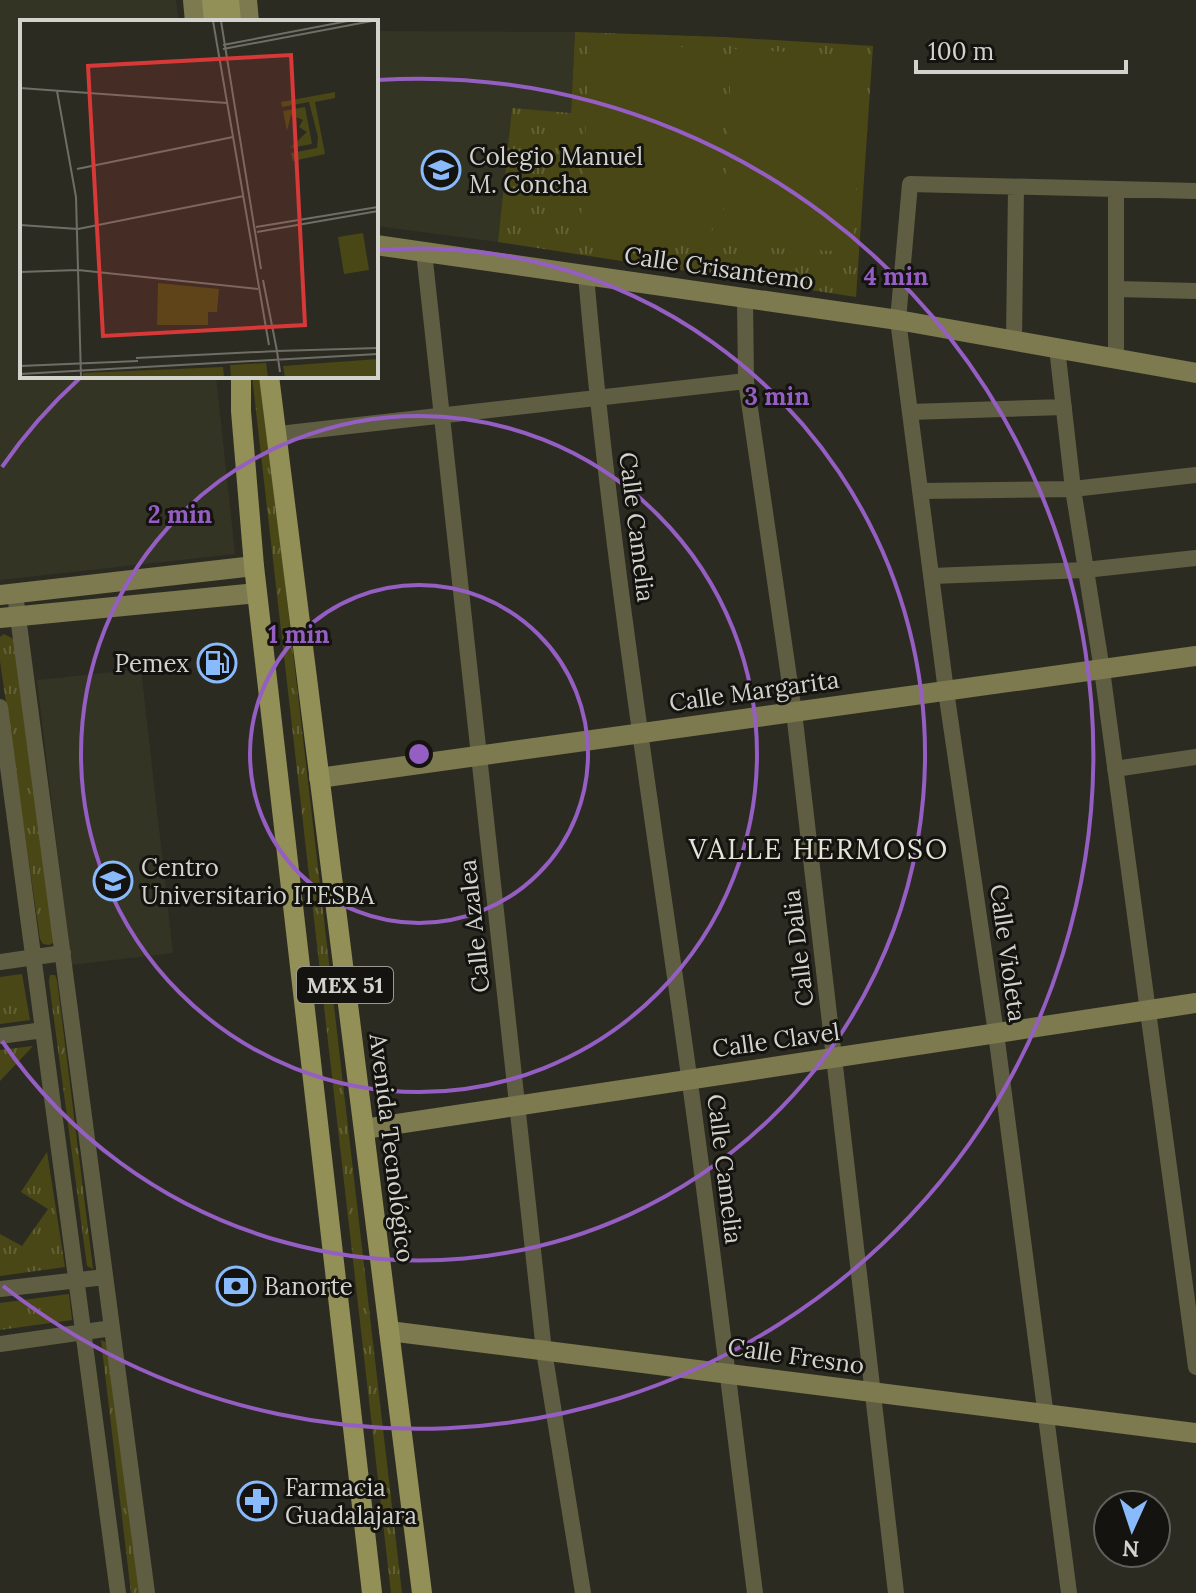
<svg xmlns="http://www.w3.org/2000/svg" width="1196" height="1593" font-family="Lora,serif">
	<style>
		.built { fill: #343425 }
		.grass { fill: url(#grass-tufts) }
		.garden { fill: #4a4716 }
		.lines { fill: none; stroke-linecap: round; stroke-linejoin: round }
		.street { stroke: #5f5e43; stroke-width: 16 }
		.secondary { stroke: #7c7a4e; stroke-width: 20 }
		.primary { stroke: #929056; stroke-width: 20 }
		.ring { fill: none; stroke: #955ec3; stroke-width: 4 }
		.labels { text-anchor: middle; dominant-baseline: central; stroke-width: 6; stroke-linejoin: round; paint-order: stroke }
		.shield { fill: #14130f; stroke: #9a9994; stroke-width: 2 }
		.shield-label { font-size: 22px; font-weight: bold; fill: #d3d3cd }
		.poi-label { font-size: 24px; fill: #d3d3cd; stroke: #14130f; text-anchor: start }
		.street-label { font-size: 24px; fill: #d3d3cd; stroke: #14130f }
		.quarter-label { font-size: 28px; letter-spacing: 2px; fill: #e5e4d9; stroke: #14130f }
		.inset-road { fill: none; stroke: #6f6e66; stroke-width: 2 }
		.view { fill: #d63938; fill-opacity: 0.15; stroke: #d63938; stroke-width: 4 }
		.inset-edge { fill: none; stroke: #d3d3cd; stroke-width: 4 }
		.centre { fill: #955ec3; stroke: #14130f; stroke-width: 4 }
		.ring-label { font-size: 24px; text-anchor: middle; font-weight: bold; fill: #955ec3; stroke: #14130f; stroke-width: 6; stroke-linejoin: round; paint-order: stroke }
	</style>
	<defs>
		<pattern id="grass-tufts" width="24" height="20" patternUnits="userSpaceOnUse" patternTransform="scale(2)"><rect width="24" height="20" fill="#4a4716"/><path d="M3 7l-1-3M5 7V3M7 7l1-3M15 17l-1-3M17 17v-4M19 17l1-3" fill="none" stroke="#636137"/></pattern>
	</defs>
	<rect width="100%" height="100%" fill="#2c2b22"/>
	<path class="built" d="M0,0H176L179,22H22V376H216L235,554L0,580Z
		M376,31L575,32L571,113L512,109L498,242L376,226Z
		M141,669L173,953L71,965L37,680Z"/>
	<path class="grass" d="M575,32L724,37L873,46L856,297L498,242L512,108L571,113Z
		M252,376H261L402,1593H391Z
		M4,634L15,640L53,938V943L49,945L43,944L40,939L0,661V637Z
		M22,974L30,1020L0,1024V977Z
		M50,975H55L57,980L93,1269L87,1266L49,982Z
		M33,1046L0,1081V1050Z
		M47,1152L65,1267L0,1276V1234L22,1246L48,1209L21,1192Z
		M69,1294L72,1320L0,1330V1303Z
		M101,1340L107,1343L140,1593H131Z"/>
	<path class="garden" d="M590,42L722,49L711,245L580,238Z
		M732,49L863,56L853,252L722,245Z"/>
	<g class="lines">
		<path class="street" d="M1116,190V359
			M424,252L544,1351L583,1593
			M586,275C609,543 652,810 689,1076C713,1248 733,1421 755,1593
			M1117,289L1196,291
			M745,299L746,381L794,712L896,1593
			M1014,340L1016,188
			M1057,348L1073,489L1102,670L1196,1367
			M910,412L1064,407
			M279,434L746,381
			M921,491L1073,489L1196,475
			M932,576L1085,570L1196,558
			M15,594L147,1593
			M0,707L118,1593
			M1115,769L1196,757
			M0,962L63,953
			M0,1036L43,1030
			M0,1289L105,1277
			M0,1344L112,1328
			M1069,1593L996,1033L946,691L898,320L910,184L1196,191"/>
		<path class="secondary" d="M193,0L195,22
			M247,0L249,22
			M376,245L898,320L1196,373
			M0,595L254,566
			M0,618L257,593
			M319,778L1196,656
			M364,1129L1196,1003
			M389,1331L1196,1433"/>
		<path class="primary" d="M212,0L214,22
			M229,0L231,22
			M241,376V411L254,566L372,1593
			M269,376L422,1593"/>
	</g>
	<g class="ring">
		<circle cx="419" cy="754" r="169"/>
		<circle cx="419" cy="754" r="338"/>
		<path d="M2 467A506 506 0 0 1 80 378M379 250A506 506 0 1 1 2 1041"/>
		<path d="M378 80A675 675 0 1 1 3 1286"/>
	</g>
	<defs>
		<symbol id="school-ring" viewBox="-11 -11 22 22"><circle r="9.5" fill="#14130f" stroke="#89bafc" stroke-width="1.5"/><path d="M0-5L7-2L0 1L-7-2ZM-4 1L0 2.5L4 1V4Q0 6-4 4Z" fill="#89bafc"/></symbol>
		<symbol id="fuel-ring" viewBox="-11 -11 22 22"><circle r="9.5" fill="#14130f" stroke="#89bafc" stroke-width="1.5"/><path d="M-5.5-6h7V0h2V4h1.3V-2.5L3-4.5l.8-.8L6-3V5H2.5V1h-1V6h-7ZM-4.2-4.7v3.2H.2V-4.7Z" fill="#89bafc"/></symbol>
		<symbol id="university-ring" viewBox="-11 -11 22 22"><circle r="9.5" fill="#14130f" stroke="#89bafc" stroke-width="1.5"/><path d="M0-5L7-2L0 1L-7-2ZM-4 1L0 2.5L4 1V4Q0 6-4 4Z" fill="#89bafc"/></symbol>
		<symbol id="bank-ring" viewBox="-11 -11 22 22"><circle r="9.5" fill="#14130f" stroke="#89bafc" stroke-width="1.5"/><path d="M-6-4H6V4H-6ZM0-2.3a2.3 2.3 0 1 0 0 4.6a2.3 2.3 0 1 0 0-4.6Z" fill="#89bafc"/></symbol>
		<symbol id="pharmacy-ring" viewBox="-11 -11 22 22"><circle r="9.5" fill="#14130f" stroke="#89bafc" stroke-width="1.5"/><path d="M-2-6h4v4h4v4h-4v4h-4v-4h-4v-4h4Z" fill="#89bafc"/></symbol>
	</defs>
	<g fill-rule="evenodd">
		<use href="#school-ring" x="419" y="148" width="44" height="44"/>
		<use href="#fuel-ring" x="195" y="641" width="44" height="44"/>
		<use href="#university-ring" x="91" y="859" width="44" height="44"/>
		<use href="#bank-ring" x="214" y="1264" width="44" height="44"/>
		<use href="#pharmacy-ring" x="235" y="1479" width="44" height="44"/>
	</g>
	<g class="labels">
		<rect class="shield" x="297" y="967" width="96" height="36" rx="6"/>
		<g class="shield-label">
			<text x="345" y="985">MEX 51</text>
		</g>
		<g class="poi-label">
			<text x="469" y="156">Colegio Manuel<tspan x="469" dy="28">M. Concha</tspan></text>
			<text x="189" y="663" text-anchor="end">Pemex</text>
			<text x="141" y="867">Centro<tspan x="141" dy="28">Universitario ITESBA</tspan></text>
			<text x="264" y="1286">Banorte</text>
			<text x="285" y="1487">Farmacia<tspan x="285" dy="28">Guadalajara</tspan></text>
		</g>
		<g class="street-label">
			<text transform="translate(719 268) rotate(8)">Calle Crisantemo</text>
			<text transform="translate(637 527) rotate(83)">Calle Camelia</text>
			<text transform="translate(754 691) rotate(-8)">Calle Margarita</text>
			<text transform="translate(474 926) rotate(-96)">Calle Azalea</text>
			<text transform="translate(798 948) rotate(-97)">Calle Dalia</text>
			<text transform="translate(1008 953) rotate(82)">Calle Violeta</text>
			<text transform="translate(776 1040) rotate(-8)">Calle Clavel</text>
			<text transform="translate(392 1148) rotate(83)">Avenida Tecnológico</text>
			<text transform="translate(725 1169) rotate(83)">Calle Camelia</text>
			<text transform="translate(796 1356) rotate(8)">Calle Fresno</text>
		</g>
		<g class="quarter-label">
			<text x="819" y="849">VALLE HERMOSO</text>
		</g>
	</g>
	<g transform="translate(20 20)">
		<rect width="358" height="358" fill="#2c2b22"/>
		<path d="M315,72V78L295,82L305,134L273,141L271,133L297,128L298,117L289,82L262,87L261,82ZM285,87L292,124L270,128L287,112L279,107L283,100L271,95L267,111L263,91ZM138,263L199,269L197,292H188V305H137ZM203,347L204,357H63V353Z" fill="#4a4716"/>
		<path d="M246,343L248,357H211L210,345Z" fill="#4a4716"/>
		<path d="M343,213L349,250L324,254L318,217ZM138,270H161V304H138ZM162,270H185V304H162ZM358,339V357H265L263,346Z" fill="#4a4716"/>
		<path class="inset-road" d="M193,1L249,325M201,1L241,249M203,25L328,1M203,29L352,1M0,68L207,83M37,71L56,177L61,357M57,149L213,117M0,205L58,209L224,176M236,207L358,187M237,212L358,191M0,252L58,250L238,269M243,260L257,331L358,328M116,338L257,331L260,352M0,346L118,341M0,354L358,334"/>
		<path class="view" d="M271,35L285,305L83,316L68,46Z"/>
		<rect width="358" height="358" class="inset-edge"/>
	</g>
	<circle cx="419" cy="754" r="12" class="centre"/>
	<g class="ring-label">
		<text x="896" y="285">4 min</text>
		<text x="777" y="405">3 min</text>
		<text x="180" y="523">2 min</text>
		<text x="299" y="643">1 min</text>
	</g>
	<g transform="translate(1132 1529) rotate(183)"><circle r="38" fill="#14130f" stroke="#60605b" stroke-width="2"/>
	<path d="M0-6L14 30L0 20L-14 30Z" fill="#89bafc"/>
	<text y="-12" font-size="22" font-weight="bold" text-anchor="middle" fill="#d3d3cd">N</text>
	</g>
	<path d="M916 60v12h210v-12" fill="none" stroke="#d3d3cd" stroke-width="4"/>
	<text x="928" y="60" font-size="24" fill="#d3d3cd" stroke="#14130f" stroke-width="6" paint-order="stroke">100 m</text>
</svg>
